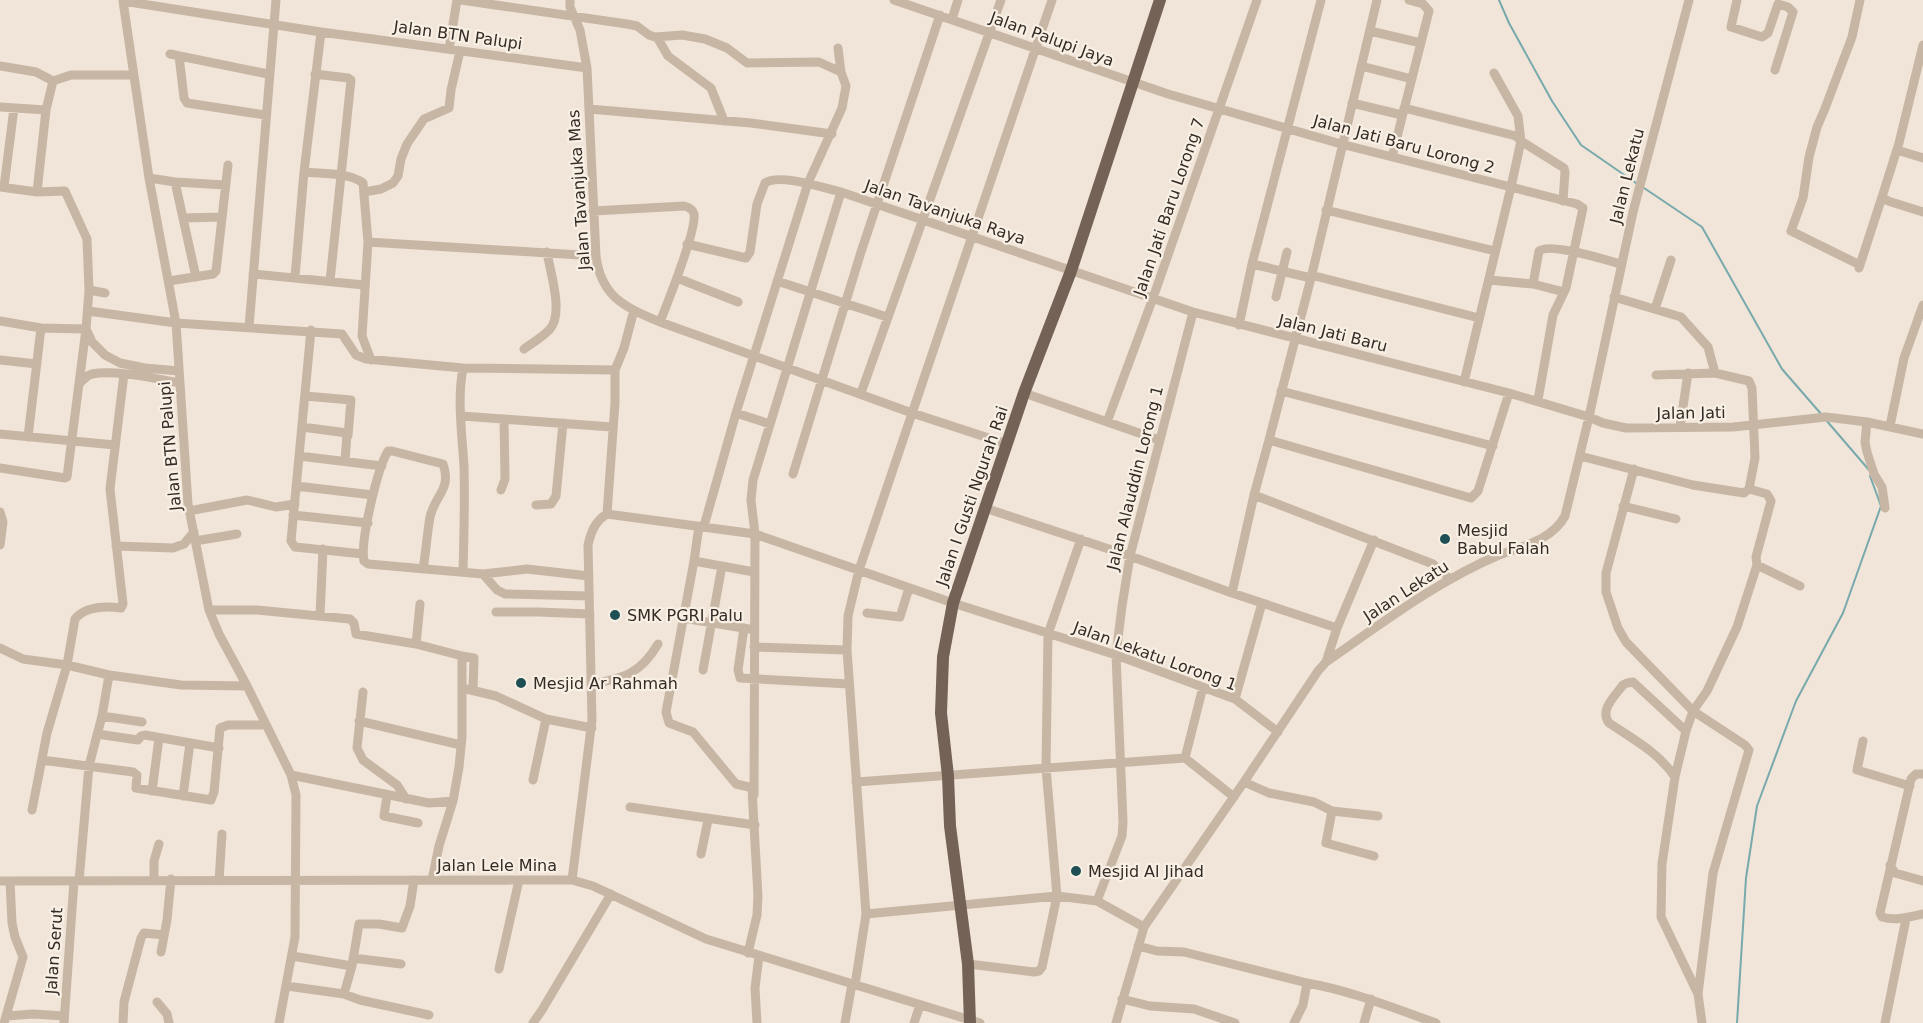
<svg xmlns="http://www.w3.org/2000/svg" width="1923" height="1023" font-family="'DejaVu Sans',sans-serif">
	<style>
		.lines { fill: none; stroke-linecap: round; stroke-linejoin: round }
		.stream { stroke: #78a9ac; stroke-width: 2 }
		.minor { stroke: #c8b6a5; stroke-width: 9 }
		.major { stroke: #756257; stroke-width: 12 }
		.poi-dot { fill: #1d4f54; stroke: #f8f0e4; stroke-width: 2 }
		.labels { text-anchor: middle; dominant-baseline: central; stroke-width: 4.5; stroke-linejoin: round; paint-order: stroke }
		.street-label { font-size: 16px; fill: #342b26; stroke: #f8f0e4 }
		.poi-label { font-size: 16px; fill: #342b26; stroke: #f8f0e4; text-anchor: start }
	</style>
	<rect width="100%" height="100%" fill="#f0e5d8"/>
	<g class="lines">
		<path class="stream" d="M1499,0L1509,23L1552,101L1581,145L1636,183
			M1644,188L1702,227L1782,369L1822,415
			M1826,420L1869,470
			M1737,1023L1746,878L1757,806L1796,701L1843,613L1881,506L1870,476"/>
		<path class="minor" d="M461,0L627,24L637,26L649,35L655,37L682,35L705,39L727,48L747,63L819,62L841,72
			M570,0V7L580,30L587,68L596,256C601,297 625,307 660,322L912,413L1007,444
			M894,0L1168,94L1341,144L1511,187L1464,382
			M1737,0L1731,27L1762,37L1768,33L1778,4L1788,7L1793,12L1775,70
			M952,19L958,0
			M1370,31L1421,43
			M657,37L668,56L711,88L724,121
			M1923,45L1899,143L1882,197L1888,201L1923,212
			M449,49L457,0
			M170,54L268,74
			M179,56L184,98L187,103L265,115
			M0,66L36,72L53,81
			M1361,66L1412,79
			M1494,73L1518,116L1521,141L1564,168L1565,172L1563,201
			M315,74L348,78L351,80L330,281
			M1352,103L1402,115
			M0,107L46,110
			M1404,108L1516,136L1521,141L1511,187L1577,204L1583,208L1566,288L1553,315L1538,400
			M589,109L751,123L832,134
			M1897,150L1923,158
			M1392,157L1429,11L1423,4L1409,0
			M304,172C322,174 348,172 363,183L368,242L362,336L371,360
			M149,178L175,182L225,185
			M175,182L196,277
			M0,187L37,192L65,191L87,239L89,290L86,329L92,342L105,355L120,363L145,368L179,371
			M4,187L14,108
			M37,192L46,110L53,81L71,75H134
			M364,192L381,189L393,183L398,176L401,159L407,144L424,119L449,108L451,90L460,51
			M1326,210L1495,251
			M593,211L684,206C688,207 693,209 694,214C697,230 667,304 660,322
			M183,218L222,217
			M368,242L596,256
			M687,244L746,258L750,252L757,204L765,183C779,173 824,188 841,192L1193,312L1509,393L1589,417L1603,423L1626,428L1733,427L1826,417L1867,422L1923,434
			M1252,264L1311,278
			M1860,265L1791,231L1803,198L1809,157L1817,127L1824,111L1852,37L1860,0
			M1859,268L1882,197
			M253,274L364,285
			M1311,275L1479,318
			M295,277L304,172L321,32
			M677,278L738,302
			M1489,280L1533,284L1539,251C1549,242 1606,260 1621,264
			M169,281L213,274L216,271L228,165
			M777,281L887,317
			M1533,284L1564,292
			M89,290L105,293
			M1276,297L1287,252
			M1655,309L1671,260
			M88,311L176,323L342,334L356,355L366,359L463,368L615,370
			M0,321L41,328L86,329L67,477L65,478L0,468
			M1239,325L1252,264L1321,0
			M249,327L276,0
			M311,330L291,541L295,547L363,554
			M524,349C532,343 543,337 550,329C564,313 550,272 547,252
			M0,360L37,364
			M1656,375L1715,373
			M80,383C84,379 87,375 92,374C115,369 156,379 180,383
			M1281,391L1493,446
			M861,393L1001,0
			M1024,393L1159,440
			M305,396L351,400L348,436
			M736,413L770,424
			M462,416L612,427
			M1107,422L1153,298L1257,0
			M1867,422L1865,442L1867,452L1874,474L1882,487L1885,508
			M1890,426L1904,358L1923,305
			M302,427L347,433L345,461
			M1680,427L1688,373
			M0,434L115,445
			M28,437L41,328
			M1269,440L1311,278L1377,0
			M299,456L382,466
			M1580,456L1693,485L1744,493L1749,489L1755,458L1752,388L1749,381L1715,373L1708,347L1681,317L1614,297
			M1634,469L1606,573V592L1618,628L1626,642L1693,711L1745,745L1749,750L1713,873L1698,994L1702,1023
			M793,474L861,252L940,15
			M296,486L373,495
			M501,490L505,479L504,419
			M1254,495L1269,440L1471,498L1478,491L1509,393
			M536,505L551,504L556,496L563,423
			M1623,506L1676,519
			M985,508L1130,556L1232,593L1254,495L1433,564L1450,579
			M189,511L247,500L276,507L295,504
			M0,512L3,522L0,545
			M607,514L755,534L953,603L1116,655L1235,699L1278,732
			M293,515L368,523
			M699,526L694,561L666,712L669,723L693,732L736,784L749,787L752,790L758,896L757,915L748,953
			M704,526L736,413L808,183L842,108L846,86L841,72L838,48
			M195,541L237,534
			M116,546L173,548L184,544L194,532
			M694,561L754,572
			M1757,565L1800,586
			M423,569C426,552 427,534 430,517C435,495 452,489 443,464L392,451H388C377,469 360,542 364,561L368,564L483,574L527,569L589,576
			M463,572C464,537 465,501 464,466C462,434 457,399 463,368
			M483,574L497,590L505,594L589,596
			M1232,593L1337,628
			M209,610H257L350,619L354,623L356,634L416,644L462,656V737L459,767L453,801L439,846L432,880
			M496,612H538L590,614
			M867,613L900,617L909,588
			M320,615L323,549
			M683,618L749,629
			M744,628L738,670L740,678L849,684
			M416,644L420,604
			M754,647L847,650
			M0,648L23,659L67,665L109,675L181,685L247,686
			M462,656L474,658L473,690
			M1326,662L1337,628L1374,540
			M703,670L722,566
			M592,684C625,678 641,673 658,644
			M462,688L496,696L546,719L592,728
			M363,692L357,748L363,760L397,785L406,799
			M1235,699L1262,603
			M102,716L142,722
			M359,721L461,745
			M97,734L138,740L141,736L145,735L219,748
			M1863,741L1857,770L1910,786
			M1185,758L1203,687
			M42,760L133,772L137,775L136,788L211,800L214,792L220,728L228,725H266
			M1923,774H1916L1911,779L1880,913L1882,917C1896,921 1909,917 1923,914
			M291,775L429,803L453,801
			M1675,777C1659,753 1633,739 1609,723C1599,710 1615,696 1623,685L1627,683L1633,682L1686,731
			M533,780L546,719
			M856,782L1185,758L1234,797
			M1244,782L1269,793L1314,802L1332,811L1378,816
			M152,791L159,738
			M387,795L384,816L418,823
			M754,795L755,534L751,500L753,480L841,192
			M183,796L190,743
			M630,807L755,825
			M32,810L47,733L67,665L75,619C86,606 105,606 121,608L123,604L110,489L124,374
			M1332,811L1326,843L1374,856
			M701,854L708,820
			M1890,865L1895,873L1923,881
			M572,880L592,720L588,545C591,532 595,521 607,514L615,403V370L624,348L634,310
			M0,881L572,880L593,886L706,939L980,1023
			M79,881L89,766L102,716L109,675
			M154,881V861L159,844
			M219,881L222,834
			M1097,901L1122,836L1123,822L1116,655L1122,606L1130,556L1193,312
			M866,914L1057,896L1097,901L1144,927
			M1138,946L1157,951L1184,952L1307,983L1303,1005L1294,1023
			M161,952L167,920L171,879
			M292,956L352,966L344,994
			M353,958L401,964
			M968,964L1034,972L1039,971L1042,967L1057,896L1046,768L1048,634L1081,539
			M352,966L359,924H379L402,928L410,906L414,880
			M499,969L519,880
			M1307,983C1352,991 1393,1008 1436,1023
			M855,985L866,914L847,650L848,616L859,570L1052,0
			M287,986L344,994L360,1000L429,1015
			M1698,994L1661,917L1662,864L1675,777L1686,731L1693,711L1707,691L1737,627L1757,565L1756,557L1771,501L1767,494L1749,489
			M1122,999L1150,1006L1194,1009L1235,1023
			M157,1002L167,1014L169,1023
			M7,1016L33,1014L64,1016
			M4,1023L23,957L15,937L12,923L10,881
			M64,1023L74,881
			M123,1023L124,1002L141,938L144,933L164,935
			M279,1023L295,937L296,795L291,775L247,686L219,634L209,610L188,504L176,323L149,178L123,1L321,32L587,68
			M533,1023L542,1010L611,894
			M757,1023L755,988L759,956
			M845,1023L852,984
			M914,1023L920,1005
			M1116,1023L1144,927L1244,782L1318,671L1326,662C1381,624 1437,581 1499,555C1523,546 1552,540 1565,516L1589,417L1633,212L1689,0
			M1364,1023L1371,999
			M1885,1023L1906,919"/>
		<path class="major" d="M970,1023L968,964L950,826L948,776L941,713L943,657L953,603L1024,393L1071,271L1160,0"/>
	</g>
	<g class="poi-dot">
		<circle cx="1445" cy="539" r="6"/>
		<circle cx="615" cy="615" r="6"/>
		<circle cx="521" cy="683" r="6"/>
		<circle cx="1076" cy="871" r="6"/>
	</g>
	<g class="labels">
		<g class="street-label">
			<text transform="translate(458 35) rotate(8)">Jalan BTN Palupi</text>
			<text transform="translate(1052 39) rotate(20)">Jalan Palupi Jaya</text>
			<text transform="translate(1404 144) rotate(15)">Jalan Jati Baru Lorong 2</text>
			<text transform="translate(1627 176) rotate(-76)">Jalan Lekatu</text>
			<text transform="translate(579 190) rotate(-94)">Jalan Tavanjuka Mas</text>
			<text transform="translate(1169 207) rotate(-71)">Jalan Jati Baru Lorong 7</text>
			<text transform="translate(945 212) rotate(19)">Jalan Tavanjuka Raya</text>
			<text transform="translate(1333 333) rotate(14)">Jalan Jati Baru</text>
			<text transform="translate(1691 413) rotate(-1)">Jalan Jati</text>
			<text transform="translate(170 446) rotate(-95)">Jalan BTN Palupi</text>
			<text transform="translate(1135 478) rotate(-76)">Jalan Alauddin Lorong 1</text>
			<text transform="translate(972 496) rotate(-71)">Jalan I Gusti Ngurah Rai</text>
			<text transform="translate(1406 591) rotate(-33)">Jalan Lekatu</text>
			<text transform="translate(1155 656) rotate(20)">Jalan Lekatu Lorong 1</text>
			<text x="497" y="865">Jalan Lele Mina</text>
			<text transform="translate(54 951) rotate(-86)">Jalan Serut</text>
		</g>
		<g class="poi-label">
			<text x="1457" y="530">Mesjid<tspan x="1457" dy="18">Babul Falah</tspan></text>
			<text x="627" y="615">SMK PGRI Palu</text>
			<text x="533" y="683">Mesjid Ar Rahmah</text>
			<text x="1088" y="871">Mesjid Al Jihad</text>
		</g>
	</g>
</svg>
